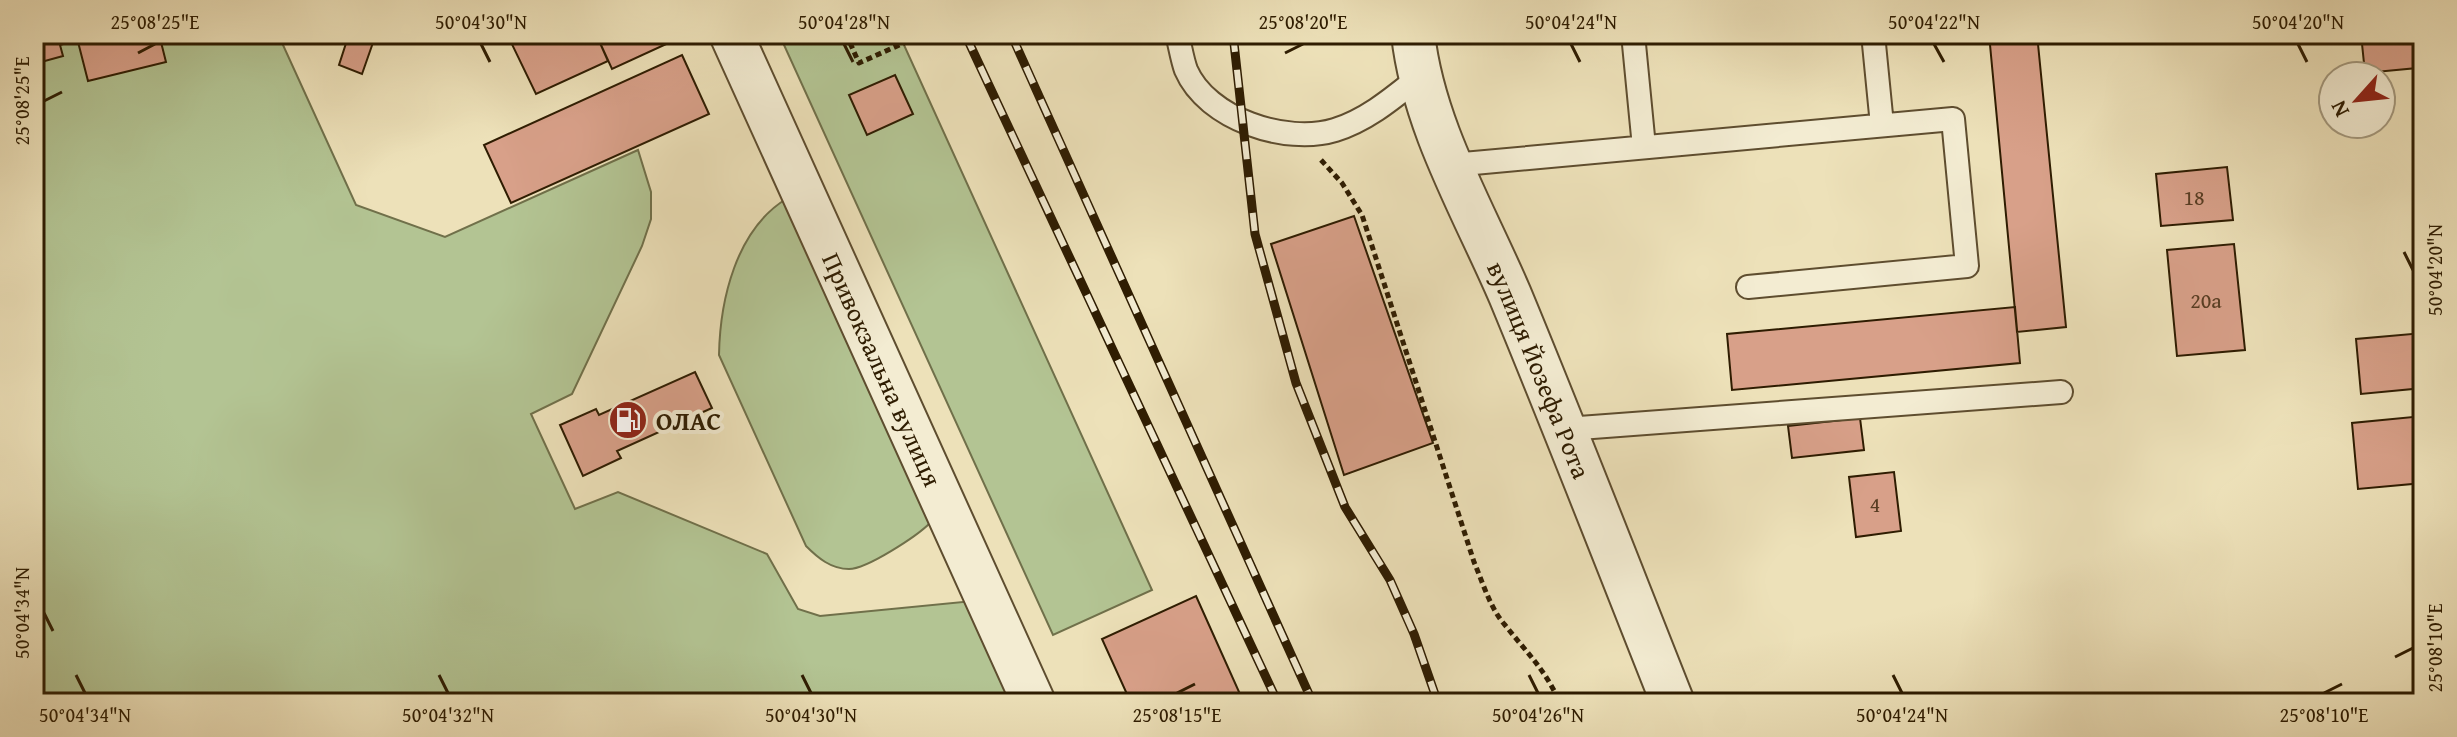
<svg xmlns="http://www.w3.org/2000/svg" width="2457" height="737" font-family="'Gentium Book Plus',serif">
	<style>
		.green { fill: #b3c493; stroke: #70704a; stroke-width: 2 }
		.building { fill: #d8a089; stroke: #2e1c01; stroke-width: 2 }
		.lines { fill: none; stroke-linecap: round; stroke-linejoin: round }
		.service-casing { stroke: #5e4d2f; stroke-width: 26 }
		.minor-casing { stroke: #5e4d2f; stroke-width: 46 }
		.path { stroke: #2e1c01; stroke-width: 5; stroke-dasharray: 6 4; stroke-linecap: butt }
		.service { stroke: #f3ecd2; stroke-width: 22 }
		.minor { stroke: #f3ecd2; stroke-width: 42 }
		.rail-casing { stroke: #2e1c01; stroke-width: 9 }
		.rail { stroke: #f3ecd2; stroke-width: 6; stroke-dasharray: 18; stroke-linecap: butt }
		.ticks { fill: none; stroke: #2e1c01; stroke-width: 3 }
		.labels { text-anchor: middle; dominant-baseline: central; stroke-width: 8; stroke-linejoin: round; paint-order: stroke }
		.number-label { font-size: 22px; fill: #583d23 }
		.street-label { font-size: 26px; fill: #2e1c01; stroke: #f3ecd2 }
		.poi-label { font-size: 26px; font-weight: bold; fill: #2e1c01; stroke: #f3ecd2; text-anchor: start }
		.neatline { fill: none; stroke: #2e1c01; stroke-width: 3 }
		.ticks-label { font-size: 20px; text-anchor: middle; fill: #2e1c01 }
	</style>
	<rect width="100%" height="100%" fill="#ede1b9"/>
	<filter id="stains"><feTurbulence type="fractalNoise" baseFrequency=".0025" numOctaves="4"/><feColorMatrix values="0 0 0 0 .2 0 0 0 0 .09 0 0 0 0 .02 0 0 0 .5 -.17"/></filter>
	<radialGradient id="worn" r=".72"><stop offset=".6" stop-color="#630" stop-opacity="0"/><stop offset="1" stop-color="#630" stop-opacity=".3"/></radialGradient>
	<path class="green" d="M34,34H278L356,205L445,237L638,150L651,192V219L642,246L572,394L531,414L575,509L618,492L767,554L798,609L820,616L973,601L1023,703H34Z
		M779,34H899L1152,590L1053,635Z
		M786,199L930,523C917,536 867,569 849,569C831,569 818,558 806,546L719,355C720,300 736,230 786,199Z"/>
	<path class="building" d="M34,34H76L77,40L60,45L63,56L34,64Z
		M76,34H159L166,62L88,81Z
		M349,34H376L362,74L339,65Z
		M507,34H596L608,61L536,94Z
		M596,34H688L612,69Z
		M1989,34H2037L2066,327L2017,332Z
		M2361,34H2414L2417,68L2365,73Z
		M682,55L709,114L511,203L484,145Z
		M895,75L913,114L867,135L849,95Z
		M2227,167L2233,220L2161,226L2156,174Z
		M1354,216L1433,443L1344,475L1271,244Z
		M2234,244L2245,350L2177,356L2167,250Z
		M2015,307L2020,363L1732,390L1727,334Z
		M2423,333V388L2361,394L2356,339Z
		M695,372L712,408L617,451L621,458L583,476L560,425L596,409L599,415Z
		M2423,416V483L2358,489L2352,423Z
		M1860,418L1864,450L1792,458L1788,426Z
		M1894,472L1901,531L1856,537L1849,477Z
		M1196,596L1244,703H1131L1102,639Z"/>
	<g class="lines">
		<defs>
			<path id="service" d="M1177,34C1180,45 1182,59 1186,70C1207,119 1286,145 1335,130C1367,120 1393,98 1418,78
				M1633,34L1644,147
				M1873,34L1882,125
				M1452,165L1953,119L1967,266L1748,287
				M1566,429L2061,392"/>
			<g id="minor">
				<path id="s1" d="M731,34L1034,703"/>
				<path id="s2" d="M1413,34C1423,126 1474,211 1510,295C1566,430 1619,567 1673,703"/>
			</g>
		</defs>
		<use href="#service" class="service-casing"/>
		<use href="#minor" class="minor-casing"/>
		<path class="path" d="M846,34L859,63L924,34
			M1321,160L1342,183L1362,215L1474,562C1483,583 1490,608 1505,625C1527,653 1545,669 1560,703"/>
		<use href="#service" class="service"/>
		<use href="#minor" class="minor"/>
		<defs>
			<path id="rail" d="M965,34L1278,703
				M1011,34L1313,703
				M1233,34L1255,234L1296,383L1345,507L1390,580L1414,634L1438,703"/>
		</defs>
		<use href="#rail" class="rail-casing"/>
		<use href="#rail" class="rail"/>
	</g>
	<path class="ticks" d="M481,44L490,62M844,44L853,62M1571,44L1580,62M1934,44L1944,62M2298,44L2307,62M138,53L155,44M1285,53L1303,44M44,101L62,92M2404,252L2413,270M44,613L53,631M2395,657L2413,648M76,675L85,693M439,675L448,693M802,675L811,693M1529,675L1538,693M1893,675L1902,693M1177,693L1195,684M2324,693L2342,684"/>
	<defs>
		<symbol id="fuel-disc" viewBox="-11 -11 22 22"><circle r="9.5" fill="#8f2418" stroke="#f3ecd2"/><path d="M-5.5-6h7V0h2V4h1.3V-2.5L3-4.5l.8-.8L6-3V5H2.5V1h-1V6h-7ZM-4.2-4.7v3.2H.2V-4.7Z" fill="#fff"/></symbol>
	</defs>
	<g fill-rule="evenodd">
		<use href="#fuel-disc" x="606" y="398" width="44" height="44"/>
	</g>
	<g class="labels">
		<g class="number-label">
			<text x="2194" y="197">18</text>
			<text x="2206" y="300">20а</text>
			<text x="1875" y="504">4</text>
		</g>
		<g class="street-label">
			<text stroke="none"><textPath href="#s1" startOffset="368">Привокзальна вулиця</textPath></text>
			<text stroke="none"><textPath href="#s2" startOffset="360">вулиця Йозефа Рота</textPath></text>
		</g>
		<g class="poi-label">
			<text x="656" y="420">ОЛАС</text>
		</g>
	</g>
	<rect width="2457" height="737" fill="none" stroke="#ede1b9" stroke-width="88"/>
	<g transform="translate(2357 100) rotate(243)"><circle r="38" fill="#f3ecd2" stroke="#a4997e" stroke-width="2"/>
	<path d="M0-6L14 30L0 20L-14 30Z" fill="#8f2418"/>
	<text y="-12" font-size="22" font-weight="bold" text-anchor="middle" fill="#2e1c01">N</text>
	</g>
	<rect x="44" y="44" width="2369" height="649" class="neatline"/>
	<g class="ticks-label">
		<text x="155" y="29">25°08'25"E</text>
		<text x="481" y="29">50°04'30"N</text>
		<text x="844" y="29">50°04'28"N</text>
		<text x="1303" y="29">25°08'20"E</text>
		<text x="1571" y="29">50°04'24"N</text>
		<text x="1934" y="29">50°04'22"N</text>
		<text x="2298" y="29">50°04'20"N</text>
		<text transform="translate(22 101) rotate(-90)" y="7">25°08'25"E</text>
		<text transform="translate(2435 270) rotate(-90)" y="7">50°04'20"N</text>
		<text transform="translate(22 613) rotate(-90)" y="7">50°04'34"N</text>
		<text transform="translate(2435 648) rotate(-90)" y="7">25°08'10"E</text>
		<text x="85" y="722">50°04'34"N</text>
		<text x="448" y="722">50°04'32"N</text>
		<text x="811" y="722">50°04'30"N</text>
		<text x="1177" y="722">25°08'15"E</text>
		<text x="1538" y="722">50°04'26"N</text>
		<text x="1902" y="722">50°04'24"N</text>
		<text x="2324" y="722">25°08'10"E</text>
	</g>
	<rect width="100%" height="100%" filter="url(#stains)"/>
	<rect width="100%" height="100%" fill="url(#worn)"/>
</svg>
